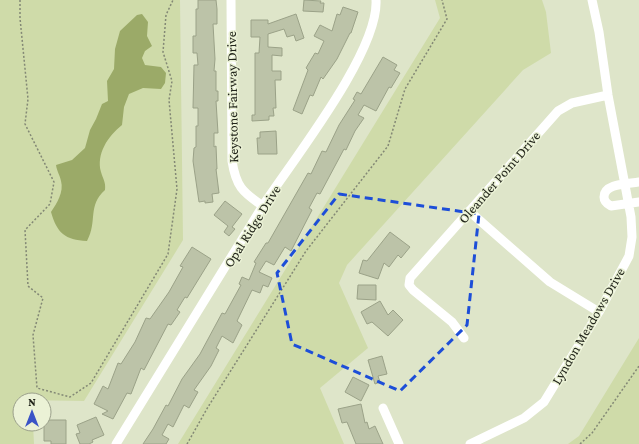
<svg xmlns="http://www.w3.org/2000/svg" width="639" height="444" font-family="'Crimson Pro',serif">
	<style>
		.green { fill: #cfdba9 }
		.water { fill: #9baa68 }
		.building { fill: #bcc3a8; stroke: #9ba288 }
		.lines { fill: none; stroke-linecap: round; stroke-linejoin: round }
		.path { stroke: #838875; stroke-width: 1.5; stroke-dasharray: 2 2; stroke-linecap: butt }
		.minor { stroke: #fff; stroke-width: 9 }
		.marked { fill: none; stroke: #1d4ed8; stroke-width: 3; stroke-dasharray: 8 5; stroke-linejoin: round }
		.labels { text-anchor: middle; dominant-baseline: central; stroke-width: 3; stroke-linejoin: round; paint-order: stroke }
		.street-label { font-size: 14px; fill: #22251b; stroke: #ebf2d6 }
	</style>
	<rect width="100%" height="100%" fill="#dee5c9"/>
	<path class="green" d="M0,0H180L183,240L84,401L20,400V424H33L34,444H0Z
		M435,0H542L546,12L551,53L523,70L347,265L339,283L368,348L320,388L344,444H178L440,18Z
		M639,338V444H568L579,436Z"/>
	<path class="water" d="M142,14L148,22L147,36L152,46L145,51L142,58L145,65L161,67L166,73L165,83L161,89L143,88L129,94L124,107L122,125C108,136 96,154 101,172C103,179 106,182 105,190C87,206 98,221 87,241C65,240 57,233 51,212C57,203 64,192 61,181C60,175 57,172 56,165L72,160L85,148L90,130L96,119L102,104L108,101L107,81L114,69L115,49L120,31L137,15Z"/>
	<path class="building" d="M198,0H216L217,9V24H213L215,59L214,71H216V91H218V101H216L218,133H214V147L216,146L217,169H216L219,193L212,194L213,202L205,203V201L199,202L193,161L194,148L196,147V126H198V108H193L194,65H198L197,53H193V36H196V9H198Z
		M304,0L321,1L320,3H324L323,12L303,11Z
		M343,7L358,12L351,33H350L337,59L323,79L321,77L313,96L310,95L302,114L293,110L308,70L306,68L315,53L318,54L324,41L314,36L320,25L332,31L337,14L340,15Z
		M296,14L304,38L296,41L294,35L287,37L284,29L268,34V47L282,48V56L272,55V71H281V80H275L276,108H273L274,116H269V120L252,121V115H255V53H259L260,37H251V20H268V24Z
		M383,57L397,65L394,70L400,73L391,88L389,87L376,111L364,105L358,115L364,118L355,131L346,150L344,149L320,194L317,193L309,208L312,210L291,251L285,247L274,265L266,261L259,272L272,278L268,287L263,285L260,293L252,290L237,321L242,325L233,343L222,336L216,348L219,350L211,366L194,390L198,392L189,408L184,405L173,427L168,424L162,435L169,439L166,444H143L153,429L166,405L168,406L182,379L200,354L222,313L225,314L241,285L239,284L242,277L249,280L256,263L254,262L266,243H268L308,173L311,174L322,151L326,152L339,125L355,100L353,99L357,92L361,94Z
		M276,131L277,154H258L257,138H260V132Z
		M225,201L242,214L232,227L235,229L229,236L224,232L228,226L214,215Z
		M390,232L410,247L401,258L398,255L389,267L384,263L378,279L359,273L363,260L367,261Z
		M192,247L211,259L187,298L185,297L177,310L180,312L171,325L168,324L144,370L141,368L131,394L127,393L113,419L102,414L108,411L94,404L103,386L108,389L118,363L121,364L135,342L146,318L150,319L169,292L183,267L180,266Z
		M358,285H376V300L357,299Z
		M380,301L388,315L393,310L403,320L388,336L372,322L367,324L361,312Z
		M382,356L387,374L378,376L380,382L375,384L368,360Z
		M353,377L369,385L361,401L345,392Z
		M361,404L365,423L367,422L369,429L375,426L383,444H356L347,422L342,423L338,409Z
		M96,417L104,435L92,440L93,442L89,444H80L76,434L80,433L77,425Z
		M44,420H66V444H51V441H44Z"/>
	<g class="lines">
		<path class="path" d="M20,0V18L28,99L25,124L54,182L50,204L25,230L28,286L43,298L33,335L37,388L70,397L91,383L168,254L177,189L169,100L172,81L163,52L166,15L173,0
			M187,444L208,407L306,251L388,146L405,89L447,19L442,0
			M580,444L592,433L639,366"/>
		<path class="minor" d="M231,0L232,161C236,186 242,192 263,206
			M639,182C629,184 604,183 604,197C604,202 607,204 611,206L639,202
			M469,211L550,282L599,312
			M464,338L452,322L413,290L409,285L410,278L558,111L572,103L608,95
			M383,408L399,444
			M116,444C165,365 213,286 262,207C292,161 379,52 376,0
			M470,444L524,418L544,402L599,312L629,256L632,237L631,217L608,95L599,32L592,0"/>
	</g>
	<path class="marked" d="M339,194L479,214L467,325L400,391L292,344L277,273Z"/>
	<g class="labels">
		<g class="street-label">
			<text transform="translate(232 97) rotate(-91)">Keystone Fairway Drive</text>
			<text transform="translate(499 177) rotate(-49)">Oleander Point Drive</text>
			<text transform="translate(252 226) rotate(-58)">Opal Ridge Drive</text>
			<text transform="translate(588 326) rotate(-60)">Lyndon Meadows Drive</text>
		</g>
	</g>
	<g transform="translate(32 412)"><circle r="19" fill="#ebf2d6" stroke="#9ba08b"/>
	<path d="M0-3L7 15L0 10L-7 15Z" fill="#3a54c6"/>
	<text y="-6" font-size="11" font-weight="bold" text-anchor="middle" fill="#22251b">N</text>
	</g>
</svg>
